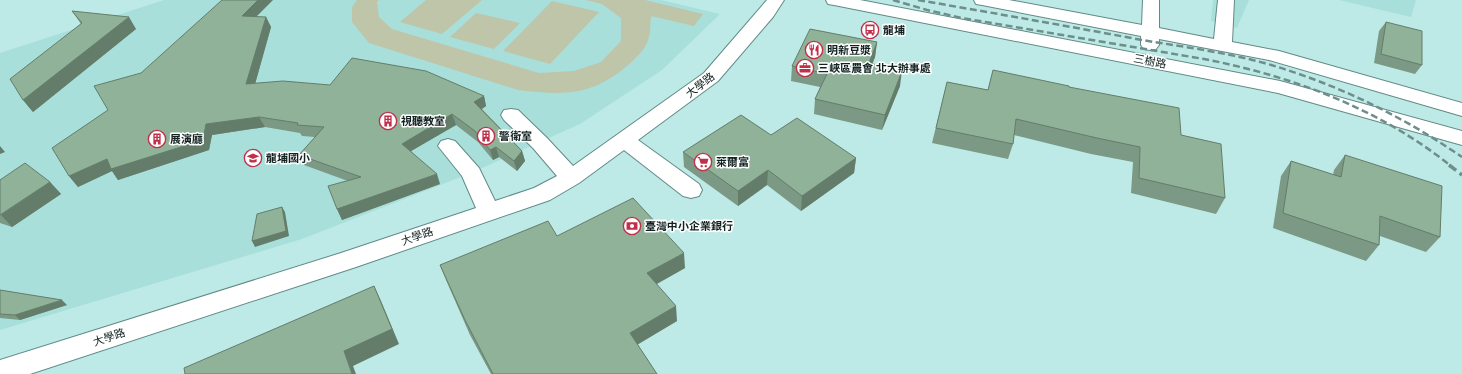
<svg xmlns="http://www.w3.org/2000/svg" width="1462" height="374" font-family="'PT Sans','Noto Sans TC',sans-serif">
	<style>
		.built { fill: #a8dfda }
		.green { fill: #bec5a9 }
		.lines { fill: none; stroke-linecap: round; stroke-linejoin: round }
		.minor-casing { stroke: #608a86; stroke-width: 2 }
		.minor { fill: #fff; fill-rule: evenodd }
		.rail-far1 { stroke: #6e8e8b; stroke-width: 2.5; stroke-dasharray: 7 3.5; stroke-linecap: butt }
		.rail { stroke: #6e8e8b; stroke-width: 3.5; stroke-dasharray: 9 4.5; stroke-linecap: butt }
		.wall { fill: #7b9984 }
		.shaded-wall { fill: #647d6b }
		.building { fill: #8fb299; stroke: #647d6b }
		.labels { text-anchor: middle; dominant-baseline: central; stroke-width: 3; stroke-linejoin: round; paint-order: stroke }
		.poi-label { font-size: 11px; font-weight: bold; fill: #112220; stroke: #fff; text-anchor: start }
		.street-label { font-size: 11px; fill: #112220; stroke: #fff }
	</style>
	<rect width="100%" height="100%" fill="#bdeae6"/>
	<path class="built" d="M164,0H661L720,14L662,70L580,124L471,173L302,239L0,330V53Z
		M1213,0H1249L1237,28L1211,21Z
		M1339,0H1416L1411,17Z"/>
	<path class="green" d="M357,0H379L377,2L379,17L392,29L539,73L574,71L601,62L621,41V18L602,4L586,0H645L703,14L694,26L651,16C650,24 651,33 648,40C645,50 635,59 627,66C590,97 563,95 518,90L369,43L352,22V7Z
		M426,0H482L442,34L400,22Z
		M552,1L599,12L550,64L503,51Z
		M476,13L520,23L494,49L450,37Z"/>
	<g class="lines">
		<defs>
			<path id="minor" d="M767,0H784L773,17L718,81L638,140L699,184L702,190L699,196L691,198L683,196L624,150L579,183L550,200L356,267L30,374H0V360L341,253L476,208L462,176L438,146L441,141L448,139L455,141L479,168L495,201L534,188L557,176L533,148L504,120L501,115L504,110L511,109L518,110L547,138L573,166L704,73Z
				M826,0H860L1280,81L1462,131V145L1278,93L834,5L828,4Z
				M974,0H1009L1142,25L1143,0H1159V28L1214,39L1218,0H1234L1232,42L1279,51L1462,103V116L1269,60L1159,39V45L1156,49L1150,50L1144,49L1141,45V36L982,5L976,4Z"/>
		</defs>
		<use href="#minor" class="minor-casing"/>
		<use href="#minor" class="minor"/>
		<path class="rail-far1" d="M893,0L927,10L962,18L1204,59C1292,76 1380,109 1451,166
			M918,0C993,13 1067,26 1142,40C1190,48 1240,54 1287,70C1349,90 1408,120 1462,157"/>
		<path class="rail" d="M1449,165L1462,175"/>
	</g>
	<path class="wall" d="M72,11L136,29L33,112L23,100L81,24Z
		M256,17H266L271,27L255,84L484,96L486,106L482,109L522,151L525,161L517,171L499,157L493,160L478,142L456,125L411,151L440,184L342,220L337,209L348,181L304,165L299,155L315,137L302,136L300,133L265,127L212,135L209,150L118,180L112,171L78,187L69,176L108,110L141,73Z
		M1386,22L1422,65L1415,74L1374,63L1379,31Z
		M877,42L875,57L872,64L900,86L882,130L814,114L815,99L820,87L791,81L792,66Z
		M993,70L1069,87L1181,135L1225,198L1216,214L1131,193L1133,162L1091,154L1014,135L1013,144L1008,159L932,143L947,82L988,90Z
		M771,135L856,158L854,173L801,211L767,185L738,206L684,167L683,152Z
		M1345,155L1440,237L1426,252L1380,236L1379,245L1366,261L1273,228L1281,176L1291,161L1333,175L1334,170Z
		M0,180L50,182L61,194L12,227L0,223Z
		M557,236L685,268L657,284L677,321L637,344L657,374H491L470,335L446,280L440,265Z
		M0,290L67,305L20,320L0,318Z"/>
	<path class="shaded-wall" d="M258,0H273L247,26L242,16Z
		M129,17L136,29L33,112L23,100Z
		M266,17L271,27L252,95L246,84Z
		M877,42L875,57L867,78L869,63Z
		M902,71L900,86L882,130L885,115Z
		M484,96L486,106L477,112L474,102Z
		M452,114L456,125L406,154L402,144Z
		M259,117L265,127L212,135L209,150L118,180L112,171L78,187L69,176L107,159L206,124Z
		M0,146L5,152L0,154Z
		M496,147L499,157L493,160L490,150Z
		M522,151L525,161L517,171L514,161Z
		M856,158L854,173L801,211L802,196Z
		M768,170L767,185L738,206V191Z
		M437,174L440,184L342,220L337,209Z
		M50,182L61,194L12,227L1,215Z
		M282,207L285,212L289,236L255,247L252,241Z
		M684,253L685,268L649,288L647,273Z
		M374,286L381,301L399,344L353,366L356,374H352L344,351Z
		M62,300L67,305L20,320L15,315Z
		M676,306L677,321L632,348L630,333Z"/>
	<path class="building" d="M222,0H258L242,16L266,17L246,84L283,81L330,85L352,58L426,71L484,96L474,102L522,151L514,161L496,147L490,150L475,131L452,114L402,144L437,174L337,209L328,186L361,177L299,155L324,127L297,125L298,123L259,117L206,124L203,140L111,169L107,159L69,176L52,148L108,110L94,86L141,73Z
		M72,11L129,17L23,100L10,79L82,23Z
		M1386,22L1422,31V65L1381,54Z
		M810,29L877,42L869,63L902,71L885,115L815,99L827,74L792,66Z
		M993,70L1069,86V87L1179,108L1181,135L1221,144L1225,198L1139,178L1140,147L1097,138L1016,119L1013,144L936,128L947,82L988,90Z
		M741,115L771,135L797,118L856,158L802,196L768,170L738,191L683,152Z
		M1345,155L1442,186L1440,237L1380,216L1379,245L1283,213L1291,161L1341,177Z
		M25,163L50,182L0,215V180Z
		M633,198L684,253L647,273L676,306L630,333L657,374H493L465,320L440,265L548,221L557,236Z
		M282,207L286,231L252,241L257,214Z
		M374,286L392,329L344,351L352,374H185L184,368Z
		M0,290L62,300L15,315L0,314Z"/>
	<defs>
		<symbol id="bus-ring" viewBox="-11 -11 22 22"><circle r="9.5" fill="#fff" stroke="#c1304a" stroke-width="1.5"/><path d="M-5-6H5V4H4V6H2V4H-2V6H-4V4H-5ZM-3.5-4V0h7V-4ZM-3.5 1.2v1.5H-2V1.2ZM2 1.2v1.5H3.5V1.2Z" fill="#c1304a"/></symbol>
		<symbol id="restaurant-ring" viewBox="-11 -11 22 22"><circle r="9.5" fill="#fff" stroke="#c1304a" stroke-width="1.5"/><path d="M-5-6h1v4h1v-4h1v4h1v-4h1v5L-1.5 .5V6h-2V.5L-5-1ZM5-6V6H3V1.5H1.5Q1.5-4 5-6Z" fill="#c1304a"/></symbol>
		<symbol id="office-ring" viewBox="-11 -11 22 22"><circle r="9.5" fill="#fff" stroke="#c1304a" stroke-width="1.5"/><path d="M-6-3h4V-5.5h4V-3h4V5H-6ZM-1-4.5V-3h2v-1.5ZM-6 0V1H6V0Z" fill="#c1304a"/></symbol>
		<symbol id="building-ring" viewBox="-11 -11 22 22"><circle r="9.5" fill="#fff" stroke="#c1304a" stroke-width="1.5"/><path d="M-4-6H4V6H1V3H-1V6H-4ZM-2.5-4.3h1.7v1.8h-1.7ZM.8-4.3h1.7v1.8H.8ZM-2.5-1h1.7V.8h-1.7ZM.8-1h1.7V.8H.8Z" fill="#c1304a"/></symbol>
		<symbol id="school-ring" viewBox="-11 -11 22 22"><circle r="9.5" fill="#fff" stroke="#c1304a" stroke-width="1.5"/><path d="M0-5L7-2L0 1L-7-2ZM-4 1L0 2.5L4 1V4Q0 6-4 4Z" fill="#c1304a"/></symbol>
		<symbol id="supermarket-ring" viewBox="-11 -11 22 22"><circle r="9.5" fill="#fff" stroke="#c1304a" stroke-width="1.5"/><path d="M-6-5.5h2.5l.6 2H6L4.5 2H-2.5L-4.4-4H-6ZM-1.5 3.2a1.3 1.3 0 1 0 .1 0ZM3 3.2a1.3 1.3 0 1 0 .1 0Z" fill="#c1304a"/></symbol>
		<symbol id="bank-ring" viewBox="-11 -11 22 22"><circle r="9.5" fill="#fff" stroke="#c1304a" stroke-width="1.5"/><path d="M-6-4H6V4H-6ZM0-2.3a2.3 2.3 0 1 0 0 4.6a2.3 2.3 0 1 0 0-4.6Z" fill="#c1304a"/></symbol>
	</defs>
	<g fill-rule="evenodd">
		<use href="#bus-ring" x="860" y="20" width="20" height="20"/>
		<use href="#restaurant-ring" x="804" y="40" width="20" height="20"/>
		<use href="#office-ring" x="795" y="58" width="20" height="20"/>
		<use href="#building-ring" x="378" y="111" width="20" height="20"/>
		<use href="#building-ring" x="476" y="126" width="20" height="20"/>
		<use href="#building-ring" x="147" y="129" width="20" height="20"/>
		<use href="#school-ring" x="243" y="148" width="20" height="20"/>
		<use href="#supermarket-ring" x="693" y="152" width="20" height="20"/>
		<use href="#bank-ring" x="622" y="216" width="20" height="20"/>
	</g>
	<g class="labels">
		<g class="poi-label">
			<text x="883" y="30">龍埔</text>
			<text x="827" y="50">明新豆漿</text>
			<text x="818" y="68">三峽區農會 北大辦事處</text>
			<text x="401" y="121">視聽教室</text>
			<text x="499" y="136">警衛室</text>
			<text x="170" y="139">展演廳</text>
			<text x="266" y="158">龍埔國小</text>
			<text x="716" y="162">萊爾富</text>
			<text x="645" y="226">臺灣中小企業銀行</text>
		</g>
		<g class="street-label">
			<text transform="translate(1150 61) rotate(11)">三樹路</text>
			<text transform="translate(700 85) rotate(-38)">大學路</text>
			<text transform="translate(417 236) rotate(-19)">大學路</text>
			<text transform="translate(109 337) rotate(-18)">大學路</text>
		</g>
	</g>
</svg>
